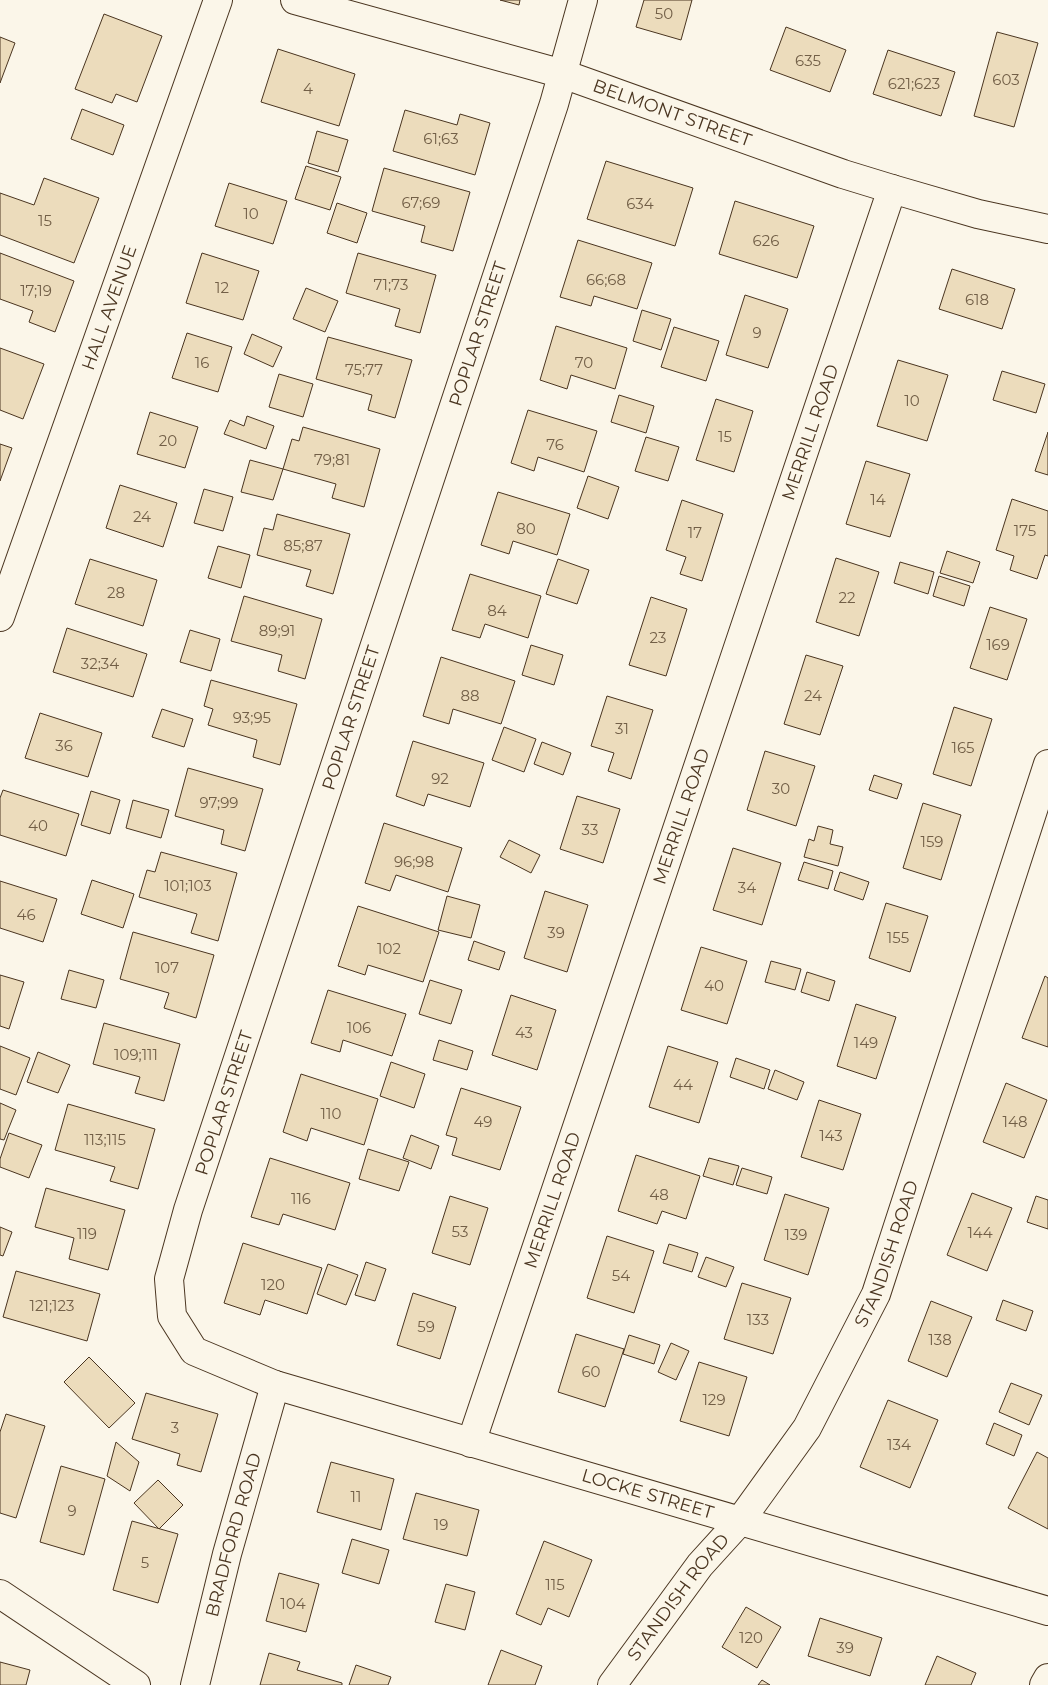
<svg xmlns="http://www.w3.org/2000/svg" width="1048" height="1685" font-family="Montserrat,sans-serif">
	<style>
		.building { fill: #ecdcbc; stroke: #4a3520 }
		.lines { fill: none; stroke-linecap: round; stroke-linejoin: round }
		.minor-casing { stroke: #4a3520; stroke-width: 30 }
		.secondary-casing { stroke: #4a3520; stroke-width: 30 }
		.minor { stroke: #fbf6e9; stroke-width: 28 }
		.secondary { stroke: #fbf6e9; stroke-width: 28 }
		.labels { text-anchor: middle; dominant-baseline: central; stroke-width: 4; stroke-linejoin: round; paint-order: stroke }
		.number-label { font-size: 15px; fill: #725f47 }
		.street-label { font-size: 18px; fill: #4a3520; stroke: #fbf6e9 }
	</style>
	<rect width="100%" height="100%" fill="#fbf6e9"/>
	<path class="building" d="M500,0H520L519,5Z
		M644,0H692L681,40L636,27Z
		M104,14L162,36L137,102L116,94L112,103L75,89Z
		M786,27L846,50L830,92L770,70Z
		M997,32L1038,43L1014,127L974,116Z
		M0,37L15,43L0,83Z
		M278,49L355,74L339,126L261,102Z
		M888,50L955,72L941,116L873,94Z
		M82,109L124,125L113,155L71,139Z
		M405,110L457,125L460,114L490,123L475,175L393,151Z
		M317,131L348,140L338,172L308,163Z
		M606,161L693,188L675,246L587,219Z
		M306,166L341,177L330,210L295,199Z
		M384,168L470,192L453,251L421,242L425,226L372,211Z
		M44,178L99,198L74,263L0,235V193L34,205Z
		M229,183L287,201L273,244L215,226Z
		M735,201L814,226L797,278L719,254Z
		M337,203L367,213L357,243L327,233Z
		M578,240L652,263L637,309L594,296L591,306L560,297Z
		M0,253L74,281L55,332L29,322L33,311L0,299Z
		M202,253L259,271L243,320L186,303Z
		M358,253L436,275L420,333L395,326L400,309L346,293Z
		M952,269L1015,289L1002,329L939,309Z
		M306,288L338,301L325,332L293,319Z
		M745,295L788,309L768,368L726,355Z
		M642,310L671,319L661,350L633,341Z
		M556,326L627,348L615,389L571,375L567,389L540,380Z
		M674,327L719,341L706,381L661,367Z
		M187,333L232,347L218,392L172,378Z
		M252,334L282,347L273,367L244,354Z
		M328,337L412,360L395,418L368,410L372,395L316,379Z
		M0,348L44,364L23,419L0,410Z
		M898,360L948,375L927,441L877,426Z
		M1002,371L1045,384L1036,413L993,400Z
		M279,374L313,384L303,417L269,407Z
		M619,395L654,406L646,433L611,422Z
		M716,399L753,411L734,472L696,460Z
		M528,410L597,431L584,472L538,457L534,471L511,463Z
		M150,412L198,427L185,468L137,454Z
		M247,416L274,426L266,449L224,434L230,420L244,426Z
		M303,427L380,449L364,507L332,498L336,484L283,469L292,439L299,441Z
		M1048,432V475L1035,471Z
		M646,437L679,447L668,481L635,471Z
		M0,444L12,448L0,481Z
		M250,460L283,469L273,500L241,492Z
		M866,461L910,474L890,537L846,524Z
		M588,476L619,487L608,519L577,508Z
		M120,485L177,503L163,547L106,528Z
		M204,489L233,497L223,531L194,523Z
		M498,492L570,514L557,555L513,541L509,554L481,545Z
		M1012,499L1048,511V556L1045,555L1037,579L1010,570L1014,556L996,550Z
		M682,500L723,514L702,581L680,574L686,557L666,550Z
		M277,514L350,534L333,594L306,586L311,570L257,555L264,528L273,530Z
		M218,546L250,555L241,588L208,578Z
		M947,551L980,562L973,583L940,573Z
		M836,558L879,572L859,636L816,622Z
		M90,559L157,580L143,626L75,604Z
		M558,559L589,570L577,604L546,594Z
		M900,562L934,572L928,594L894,583Z
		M470,574L541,596L528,638L485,624L480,638L452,630Z
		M939,576L970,586L964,606L933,596Z
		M244,596L322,619L305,679L278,671L282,655L231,641Z
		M651,597L687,609L666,676L629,665Z
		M990,607L1027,619L1007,680L970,668Z
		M67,628L147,654L133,697L53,672Z
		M190,630L220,639L211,671L180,662Z
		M531,645L563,655L554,685L522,675Z
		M806,655L843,666L820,735L784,724Z
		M441,657L515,681L501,724L453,709L449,724L423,716Z
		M211,680L297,704L280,765L253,757L257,740L208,725L213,709L204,706Z
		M607,696L653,710L631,779L608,771L614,753L591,746Z
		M954,707L992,719L971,786L933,774Z
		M162,709L193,719L184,747L152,737Z
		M40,713L102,733L88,777L25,758Z
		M504,727L536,739L524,772L492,760Z
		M413,741L484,763L470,807L428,794L424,806L396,796Z
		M542,742L571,753L563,775L534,764Z
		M765,751L815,766L796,826L747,810Z
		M188,768L263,789L245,851L221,844L224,830L175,816Z
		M874,775L902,784L897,799L869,790Z
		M3,790L79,814L66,856L0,835V798Z
		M91,791L120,800L110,834L81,825Z
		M577,796L620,809L603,863L560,849Z
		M133,800L169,810L161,838L126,828Z
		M923,803L961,815L941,880L903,868Z
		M384,823L462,848L448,892L396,875L390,891L365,883Z
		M818,826L833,830L830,844L843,847L838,866L804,857L809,839L814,841Z
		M509,840L540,855L531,873L500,857Z
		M733,848L781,863L762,925L713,910Z
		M161,852L237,873L218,941L191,933L197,914L139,897L147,870L155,872Z
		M804,862L833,871L828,889L798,880Z
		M840,872L869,882L863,900L834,890Z
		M92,880L134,894L123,928L81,914Z
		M0,881L57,899L43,942L0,928Z
		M545,891L588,905L567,972L524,958Z
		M447,896L480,905L471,938L438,930Z
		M886,903L928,916L910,972L869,958Z
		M358,906L439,932L423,982L368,965L365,975L338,966Z
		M133,932L214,955L196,1018L164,1008L169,993L120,979Z
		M474,941L505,952L499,970L468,960Z
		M701,947L747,961L727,1024L681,1010Z
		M771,961L801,969L795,990L765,982Z
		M69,970L104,980L96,1008L61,999Z
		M807,972L835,981L829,1001L801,992Z
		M0,975L24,982L9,1029L0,1026Z
		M1045,976L1048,978V1047L1022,1038Z
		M430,980L462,990L451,1024L419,1014Z
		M328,990L406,1014L392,1056L343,1040L340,1052L311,1043Z
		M511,995L556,1010L537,1070L492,1055Z
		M856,1004L896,1017L876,1079L837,1066Z
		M104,1023L180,1044L164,1101L135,1093L140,1077L93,1064Z
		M439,1040L473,1051L467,1070L433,1060Z
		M0,1046L30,1058L16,1095L0,1089Z
		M668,1046L718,1062L699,1123L649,1107Z
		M38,1052L70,1065L58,1093L27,1082Z
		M736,1058L770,1070L764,1089L730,1077Z
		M391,1062L425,1074L414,1108L380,1096Z
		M775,1070L804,1082L797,1100L768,1089Z
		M301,1074L378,1099L364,1145L311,1128L307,1141L283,1132Z
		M1006,1083L1047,1100L1024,1158L983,1142Z
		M461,1088L521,1107L500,1170L452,1155L457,1138L446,1135Z
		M819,1100L861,1114L843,1170L801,1157Z
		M0,1103L16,1110L4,1140L0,1139Z
		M68,1104L155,1129L138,1189L110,1181L115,1167L55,1150Z
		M9,1133L42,1145L29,1178L0,1167V1159Z
		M411,1135L439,1146L431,1169L403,1158Z
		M368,1149L409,1162L399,1191L359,1179Z
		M636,1155L700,1176L686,1219L662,1211L657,1224L618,1211Z
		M270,1158L350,1183L335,1230L283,1214L279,1225L251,1217Z
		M709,1158L739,1166L733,1185L703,1176Z
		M742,1168L772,1177L767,1194L736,1185Z
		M46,1188L125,1210L108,1270L69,1259L74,1238L35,1227Z
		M972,1193L1012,1208L987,1271L947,1255Z
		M785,1194L829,1208L808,1275L764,1260Z
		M450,1196L488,1208L470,1265L432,1253Z
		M1036,1196L1048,1200V1229L1027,1222Z
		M0,1227L12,1232L3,1256L0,1255Z
		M607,1236L654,1251L634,1313L587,1298Z
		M243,1243L322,1268L307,1314L265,1300L260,1315L224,1303Z
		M669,1244L698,1253L692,1272L663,1263Z
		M706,1257L734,1267L726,1287L698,1277Z
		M366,1262L386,1269L375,1301L355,1295Z
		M328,1264L358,1275L346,1305L317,1294Z
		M16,1271L100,1294L87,1341L3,1317Z
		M742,1283L791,1298L773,1354L724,1339Z
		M413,1293L456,1307L440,1359L397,1345Z
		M1003,1300L1033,1311L1026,1331L996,1320Z
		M931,1301L972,1317L947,1377L908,1361Z
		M576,1334L624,1349L605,1407L558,1392Z
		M629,1335L660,1345L654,1364L623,1354Z
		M671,1343L689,1351L676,1380L658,1372Z
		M89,1357L135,1403L109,1428L64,1382Z
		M699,1362L747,1377L729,1436L680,1421Z
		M1011,1383L1042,1395L1029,1425L999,1412Z
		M146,1393L218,1414L201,1472L177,1465L180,1454L132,1439Z
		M888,1400L938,1420L910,1488L860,1467Z
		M6,1414L45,1426L16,1518L0,1513V1432Z
		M994,1423L1022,1435L1014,1456L986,1444Z
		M116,1442L139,1462L130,1491L107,1476Z
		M1037,1452L1048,1458V1529L1008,1508Z
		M331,1462L394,1479L381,1530L317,1512Z
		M61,1466L105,1479L84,1555L40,1542Z
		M158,1480L183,1505L159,1529L134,1503Z
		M416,1493L479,1510L467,1556L403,1539Z
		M132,1521L178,1534L158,1603L113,1590Z
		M352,1539L389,1550L379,1584L342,1573Z
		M544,1541L592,1560L569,1617L548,1608L541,1625L516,1614Z
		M279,1573L319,1584L306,1632L266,1621Z
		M446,1584L475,1592L465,1630L435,1622Z
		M746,1607L781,1627L757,1668L722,1647Z
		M820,1618L882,1638L870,1676L808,1656Z
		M501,1650L542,1666L535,1685H488Z
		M269,1653L300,1662L297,1670L342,1683V1685H260Z
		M937,1656L976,1673L971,1685H925Z
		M0,1662L30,1670L26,1685H0Z
		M356,1665L391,1677L388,1685H349Z
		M762,1680L770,1685H758Z"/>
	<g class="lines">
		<defs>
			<g id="minor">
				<path id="s1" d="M583,0L554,104L188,1210L169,1279L172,1316L194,1351L275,1385L1048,1611"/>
				<path id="s2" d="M0,617L218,0"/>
				<path id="s3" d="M471,1443L892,189"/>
				<path d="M0,1594L136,1685"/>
				<path id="s4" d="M195,1685L227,1554L275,1385"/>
				<path id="s5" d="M612,1685L700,1565L740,1521L807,1428L876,1294L1048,764"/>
				<path d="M1044,1685L1048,1678"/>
			</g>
			<g id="secondary">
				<path id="s6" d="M295,0L563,74L843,174L892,189L978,214L1048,229"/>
			</g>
		</defs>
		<use href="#minor" class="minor-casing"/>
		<use href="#secondary" class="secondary-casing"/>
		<use href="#minor" class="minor"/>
		<use href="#secondary" class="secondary"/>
	</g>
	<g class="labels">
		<g class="number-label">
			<text x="664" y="13">50</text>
			<text x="808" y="60">635</text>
			<text x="1006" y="79">603</text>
			<text x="914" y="83">621;623</text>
			<text x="308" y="88">4</text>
			<text x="441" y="138">61;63</text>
			<text x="421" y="202">67;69</text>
			<text x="640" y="203">634</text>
			<text x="251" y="213">10</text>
			<text x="45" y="220">15</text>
			<text x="766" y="240">626</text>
			<text x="606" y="279">66;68</text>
			<text x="391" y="284">71;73</text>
			<text x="222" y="287">12</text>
			<text x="36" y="290">17;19</text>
			<text x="977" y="299">618</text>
			<text x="757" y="332">9</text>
			<text x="202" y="362">16</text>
			<text x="584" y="362">70</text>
			<text x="364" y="369">75;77</text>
			<text x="912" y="400">10</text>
			<text x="725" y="436">15</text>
			<text x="168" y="440">20</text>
			<text x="555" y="444">76</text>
			<text x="332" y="459">79;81</text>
			<text x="878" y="499">14</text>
			<text x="142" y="516">24</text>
			<text x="526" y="528">80</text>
			<text x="1025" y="530">175</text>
			<text x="695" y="532">17</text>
			<text x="303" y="545">85;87</text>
			<text x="116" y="592">28</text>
			<text x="847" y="597">22</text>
			<text x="497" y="610">84</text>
			<text x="277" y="630">89;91</text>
			<text x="658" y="637">23</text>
			<text x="998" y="644">169</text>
			<text x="100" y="663">32;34</text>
			<text x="470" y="695">88</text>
			<text x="813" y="695">24</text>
			<text x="252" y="717">93;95</text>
			<text x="622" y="728">31</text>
			<text x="64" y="745">36</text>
			<text x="963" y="747">165</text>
			<text x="440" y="778">92</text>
			<text x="781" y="788">30</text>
			<text x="219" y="802">97;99</text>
			<text x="38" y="825">40</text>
			<text x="590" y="829">33</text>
			<text x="932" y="841">159</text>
			<text x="414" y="861">96;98</text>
			<text x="188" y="885">101;103</text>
			<text x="747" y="887">34</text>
			<text x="26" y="914">46</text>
			<text x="556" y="932">39</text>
			<text x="898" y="937">155</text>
			<text x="389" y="948">102</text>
			<text x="167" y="967">107</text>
			<text x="714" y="985">40</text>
			<text x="359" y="1027">106</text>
			<text x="524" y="1032">43</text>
			<text x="866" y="1042">149</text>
			<text x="136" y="1054">109;111</text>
			<text x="683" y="1084">44</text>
			<text x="331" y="1113">110</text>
			<text x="483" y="1121">49</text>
			<text x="1015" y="1121">148</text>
			<text x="831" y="1135">143</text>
			<text x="105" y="1139">113;115</text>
			<text x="659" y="1194">48</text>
			<text x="301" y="1198">116</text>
			<text x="460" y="1231">53</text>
			<text x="980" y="1232">144</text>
			<text x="87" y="1233">119</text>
			<text x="796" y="1234">139</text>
			<text x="621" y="1275">54</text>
			<text x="273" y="1284">120</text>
			<text x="52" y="1305">121;123</text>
			<text x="758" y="1319">133</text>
			<text x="426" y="1326">59</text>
			<text x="940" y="1339">138</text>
			<text x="591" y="1371">60</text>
			<text x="714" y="1399">129</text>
			<text x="175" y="1427">3</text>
			<text x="899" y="1444">134</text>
			<text x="356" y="1496">11</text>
			<text x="72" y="1510">9</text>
			<text x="441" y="1524">19</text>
			<text x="145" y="1562">5</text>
			<text x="555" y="1584">115</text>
			<text x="293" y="1603">104</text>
			<text x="751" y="1637">120</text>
			<text x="845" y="1647">39</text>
		</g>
		<g class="street-label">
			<text stroke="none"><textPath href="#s6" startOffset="394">BELMONT STREET</textPath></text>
			<text stroke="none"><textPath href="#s2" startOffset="328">HALL AVENUE</textPath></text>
			<text transform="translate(478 334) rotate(-72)">POPLAR STREET</text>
			<text stroke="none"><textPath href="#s3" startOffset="1066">MERRILL ROAD</textPath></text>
			<text transform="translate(351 718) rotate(-72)">POPLAR STREET</text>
			<text stroke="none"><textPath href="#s3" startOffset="661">MERRILL ROAD</textPath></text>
			<text transform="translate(224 1103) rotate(-72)">POPLAR STREET</text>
			<text stroke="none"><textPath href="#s3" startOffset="256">MERRILL ROAD</textPath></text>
			<text stroke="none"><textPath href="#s5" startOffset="515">STANDISH ROAD</textPath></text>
			<text stroke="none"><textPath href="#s1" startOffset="1899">LOCKE STREET</textPath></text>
			<text stroke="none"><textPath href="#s4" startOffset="155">BRADFORD ROAD</textPath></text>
			<text stroke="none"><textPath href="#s5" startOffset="110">STANDISH ROAD</textPath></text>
		</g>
	</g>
</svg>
